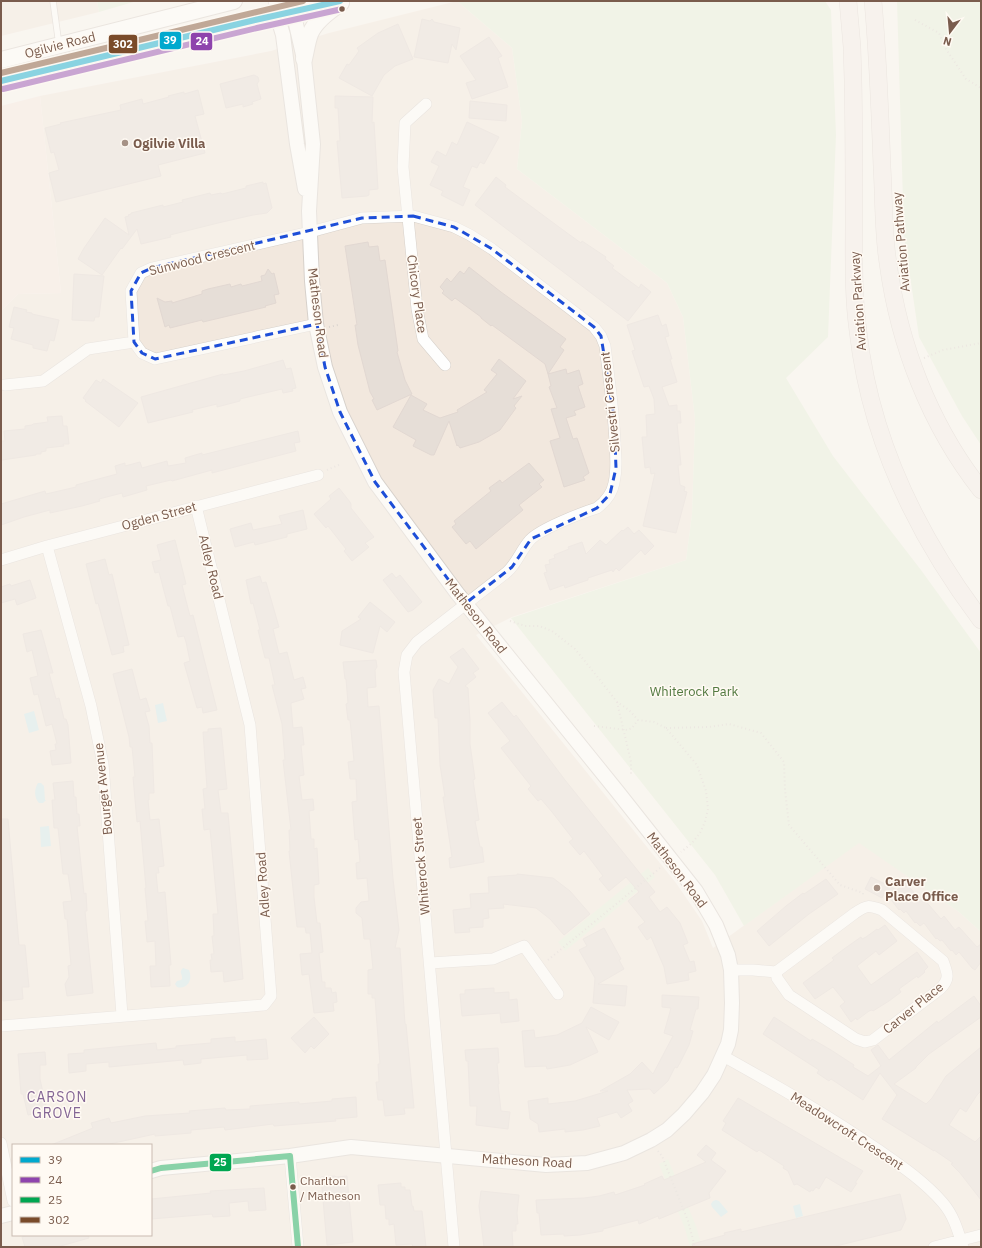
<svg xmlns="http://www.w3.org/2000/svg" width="982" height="1248" font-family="'IBM Plex Sans',sans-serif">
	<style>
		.residential { fill: #f2e8de; fill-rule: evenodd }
		.commercial { fill: #f6e8e1 }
		.green { fill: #e7f0db }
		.water { fill: #d0e8ea }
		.building { fill: #e6ded7; stroke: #e2d8d2 }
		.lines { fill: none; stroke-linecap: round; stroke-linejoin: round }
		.service-casing { stroke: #d7d1cb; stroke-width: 7 }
		.minor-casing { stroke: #d7d1cb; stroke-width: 12 }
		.tertiary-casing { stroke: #d7d1cb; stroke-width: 16 }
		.secondary-casing { stroke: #d9d2cb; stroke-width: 18 }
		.primary-casing { stroke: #dad1cc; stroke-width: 18 }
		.path { stroke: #dcd5d0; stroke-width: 2; stroke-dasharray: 1 3; stroke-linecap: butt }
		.service { stroke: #fefefd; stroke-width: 5.5 }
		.minor { stroke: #fefefd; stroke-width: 11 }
		.tertiary { stroke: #fefefd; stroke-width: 14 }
		.secondary { stroke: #fefefd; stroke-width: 16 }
		.primary { stroke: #f3eee8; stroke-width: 17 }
		.bus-1-casing { stroke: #fffaf3; stroke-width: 9 }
		.bus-2-casing { stroke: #fffaf3; stroke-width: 9 }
		.bus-3-casing { stroke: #fffaf3; stroke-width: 9 }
		.bus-4-casing { stroke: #fffaf3; stroke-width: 9 }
		.bus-1 { stroke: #00a9ce; stroke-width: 6 }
		.bus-2 { stroke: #8e44ad; stroke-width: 6 }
		.bus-3 { stroke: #00a651; stroke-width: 6 }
		.bus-4 { stroke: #7a4b2a; stroke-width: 6 }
		.marked { fill: none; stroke: #1d4ed8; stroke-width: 3; stroke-dasharray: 8 5; stroke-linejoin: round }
		.bus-dot { fill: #7a5c4d; stroke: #fffaf3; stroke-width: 1.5 }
		.poi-dot { fill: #a69286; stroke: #fffaf3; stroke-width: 1.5 }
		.labels { text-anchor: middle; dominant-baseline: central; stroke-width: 3; stroke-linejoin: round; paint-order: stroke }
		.bus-label { font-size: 12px; fill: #7a5c4d; stroke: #fffaf3; text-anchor: start }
		.street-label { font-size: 13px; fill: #7a5c4d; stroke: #fffaf3 }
		.poi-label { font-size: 13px; font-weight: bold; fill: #7a5c4d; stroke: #fffaf3; text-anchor: start }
		.park-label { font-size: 13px; fill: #537a41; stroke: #fffaf3 }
		.neighbourhood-label { font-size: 14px; letter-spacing: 1px; fill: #846695; stroke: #fffaf3 }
		.line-badge { stroke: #fffaf3; stroke-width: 1.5 }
		.badge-label { font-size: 11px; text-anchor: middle; font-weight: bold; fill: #fff }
	</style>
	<rect width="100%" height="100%" fill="#f9f5f0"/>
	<path class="residential" d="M1,1H97L99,12L1,36Z
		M457,1L512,48L522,121L517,169L667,283L683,317L695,419L692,514L686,560L512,617L476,635L676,883L702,921L713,948L859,842L959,912L981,932V1247H1V311L18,294L61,293L40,96L271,51L329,33ZM13,1145H151V1235H13Z"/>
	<path class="commercial" d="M40,96L61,293L18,294L1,311V106Z"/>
	<path class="green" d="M97,1H137L99,12Z
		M457,1H825L831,10L836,135L828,337L786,378L833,456L921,570L981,653V932L959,912L859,843L744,926L715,875L511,618L686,560L692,514L695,419L683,317L667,283L517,169L522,121L512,48Z
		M897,1H981V445L962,416L919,337L904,235Z
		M648,868L655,877L565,951L558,942Z
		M668,1159L696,1226L702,1247H690L685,1229L659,1164Z"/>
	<path class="water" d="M163,703L167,721L158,723L155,705Z
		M34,711L39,730L29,733L24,714Z
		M38,783H41L44,786L45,800H46L43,803H39C34,798 34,789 38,783Z
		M49,826L51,846L41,847L40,827Z
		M183,968L189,970C193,979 188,990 177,987L175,984L177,981L181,980L182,979C183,974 178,973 183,968Z
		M716,1200L719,1201L728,1212L721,1217L712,1207L711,1204L713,1201Z
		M800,1204L803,1216L796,1218L793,1206Z"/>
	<path class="building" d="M422,19L430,21L432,19L434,22L460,28L456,50L452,44L448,63L414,57Z
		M398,24L413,59L395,66L384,75L372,96L339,78L347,64L349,65L359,51L357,48L378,33Z
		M489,37L502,56L498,58L508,87L472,99L466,83L476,80L460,56Z
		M254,75L258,77L259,81L257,84L261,99L252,102L253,104L243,107V104L226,108L220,84Z
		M198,90L204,114L195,116L205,153L158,165L161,176L56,202L49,173L59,170L54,152L51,153L45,128L61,124L60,123L121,110L120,105L142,99L143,104L169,97L168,96L184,92V94Z
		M335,96L373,97L372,123L374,122L378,189L369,190V195L367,196L342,198L337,141H340L338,108H335Z
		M470,101L507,105L506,121L469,118Z
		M467,122L499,137L484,164L480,162L477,168L472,166L463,187L470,190L463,206L441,195L443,191L430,185L439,166L431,162L437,151L446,156L452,142L457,145Z
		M496,177L506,185L505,187L563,230L581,243L582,241L606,257L605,259L614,266L612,268L639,288L641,284L651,292L628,321L475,205Z
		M263,182V184L266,183L272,208L267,213L253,215L218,223L170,235L171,237L141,244L137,229L122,249L121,248L102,275L78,259L84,248L105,218L129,235L125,217L129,216L128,215L131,214V213L163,205V207L183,202L182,200L210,193L211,195L221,193L222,194L246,188V186Z
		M368,242L369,247L378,246L380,261L385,260L398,351L397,352L405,380L412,394L377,410L372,400L374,399L370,392L358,345L355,325H357L345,246Z
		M469,267L501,292L566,339L560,347L564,350L548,374L545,364L492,325L491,326L481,318V317L455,298L452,301L442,293L444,291L440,287L447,278L451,282L460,271L464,274Z
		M268,269L272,274L274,273L279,294L274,295L276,303L265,306L266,307L203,322L202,320L170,328L169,325L165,327L157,298L165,302L172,301V303L202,294V291L208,289L230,284L231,287L241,284L242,286L262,281L261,276L265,275Z
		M74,274L104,276L99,317H95L94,321L72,320Z
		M14,307L27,310L26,312L32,313V314L59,320L54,341L50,340L47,351L33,348V345L11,339L14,328L9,327Z
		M658,315L662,326L666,324L669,336L665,337L672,359H670L677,382L662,387L669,406L677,405V411H680L681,423H677L681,465H678L680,485L685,487L684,491L687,492L676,533L643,526L655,473L651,474L650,467L645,468L642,437H647L646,415L655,414L654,399L649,386L644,387L632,351L635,350L627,325Z
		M499,359L526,381L513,399L522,396L514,406L516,408L500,430L479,442L460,448L458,445L457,446L449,421L434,455H431L413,446L416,440L393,427L411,395L427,404L423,410L440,418L458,412L457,410L487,392L484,390L497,374L491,370Z
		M283,360L286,369L291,368L296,388L292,389L293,391L283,393L282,389L240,399V401L217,407V404L192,410L193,412L148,423L141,397L223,374V375L244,371Z
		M566,369L567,374L579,370L583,384L578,386L585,407L574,411L576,415L566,418L573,439L577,438L589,473L583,477L585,480L564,487L550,441L560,438L551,409L557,408L549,387L551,386L548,374Z
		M103,379L138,403L119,427L85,401L86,400L83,398L96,380L101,383Z
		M62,416L63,426H67L69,444H63L64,446L46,448V451L41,452V454H36V455L2,460L1,441H5L4,431L25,429V426L32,425L33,424L48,422L47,417Z
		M298,431L300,442L294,443L296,451L212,473V470L172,481L171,480L146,486L147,490L123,497L122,493L99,499L100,501L82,506L50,513V510L24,517L1,525V504L45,491L46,494L76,487V485L117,474L115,466L125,463V466L140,462L142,468L167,461L168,466L186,463L185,458L202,453V455Z
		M529,463L544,480L539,484L542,487L519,505L523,510L476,549L470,541L466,544L452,527L456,524L454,521L491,491L489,488L500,480L502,483Z
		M339,488L350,502L351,504V508L374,537L365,543L369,547L352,561L344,551L346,549L328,526L326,528L314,514L331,499L329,496Z
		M303,510L307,529L287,534V537L255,545L254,542L235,547L230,529L251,523L253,530L282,524L279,516Z
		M628,527L634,534L639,530L654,546L645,555L641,550L619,571L616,568L613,572L612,570L588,578V580L576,584L565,588L564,585L550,590L544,573L547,572L545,565L550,564L549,560L555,558L554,555L569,549L568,547L582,542L586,554L600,540L606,545L622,530L623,531Z
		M175,540L186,584L182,585L190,616L193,615L217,710L203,713L202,707L197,708L184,663L190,661L186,642L184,636L178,637L170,606H168L159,572L155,573L152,562L161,560L157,545Z
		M105,559L109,575L112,574L129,645L123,646L124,652L112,655L98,603L96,604L86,564Z
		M392,573L396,578L400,575L422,602L413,610L408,612L383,580Z
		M260,576L262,583L266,582L279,627L273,629L279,654L287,652L294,680L303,677L306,688L301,689L304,699L291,703V705L293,728L302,727L304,745H301L304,775L299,776L302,800L313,799L314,810L309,811L311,839H314V849L317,848L319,884L314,885V897L317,923H320L323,952L319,953L322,982H325V988H331L332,993L336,992L337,1002L333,1003L334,1011L314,1013L309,974L302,975L300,954L312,953L310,933H306L305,927H297L289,851H290L289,830H291L283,760H285L282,724L272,685H275L269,658H265L258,630H260L253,603L251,604L246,580Z
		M30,580L36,598L17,605L15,599L1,603V587L10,584L11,586Z
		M370,602L395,622L387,632L380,626L373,653L340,645L342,631L361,619L358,617Z
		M41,630L53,673H49L56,699L59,698L64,719H66L68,725L71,763L52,765L50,751L56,750L55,744H57L52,724L46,726L38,694L34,695L30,678L38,676L32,650L27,652L23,634Z
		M463,648L479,669L473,673L476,677L465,686L468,688L470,721V744L475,779L473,780L479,820L475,821L480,847H482L484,862L450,868L449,858L452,857L443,797H445L440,765L438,718H435L433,690L439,679L449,684L458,667L450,657Z
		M376,660L377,667L375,670L376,687L367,688L368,707L379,706L393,879L399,930L395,948H400L405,1024H406L414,1108H404L405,1114L385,1116L383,1100H378L376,1082H379L378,1064H380L375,998H372V994H368V970L373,969L370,939H364L362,918L356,913V908L361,902L369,901L367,878L357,879L356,863L360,862L358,839L355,840L352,802L357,801L356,779H350L348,762L354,761L350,720H348L346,704L348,703L346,679H345L343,662Z
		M132,669L140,700L146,698L150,711L145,712L149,726L150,743H152L154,793H149V800H148L150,820L159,819L164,866L158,867L159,873H156L158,893L165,892L171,965H169L170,986L151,987L150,966H156L155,941L147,942L145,921H148L145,888H146L140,821L137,822L133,777H135L132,747H130L129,737L113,674Z
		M502,702L514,717L516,715L565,780L655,892L649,897L660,912L667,907L680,923L688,943L683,945L690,962L694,961L696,971L688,973L689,980L667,984L664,967L651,937L647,940L638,927L645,922L628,901L639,892L626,877L609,891L599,879L603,876L584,851L580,855L569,842L573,839L552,812L541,799L538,801L528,789L531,786L501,748L510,741L488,713Z
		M221,728L227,789L218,790L221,813H228L243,979L224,982L223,971L211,972L210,960H212L211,954H214L212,936H214L213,914H218L210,829L204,830L202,809H205L203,789L207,788L203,732H208V729Z
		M73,781L74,797H76L77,814H79L80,826H77L84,894L86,893L87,911H85L93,993L67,996L65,984L69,977L68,966L71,965L67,919H65L63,902L72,901L68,874H63L58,828H54L52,800H55L53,783Z
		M1,819H8L19,945H25L29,987H22L23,999L3,1001L1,972Z
		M517,874L553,878L570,891L590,914L564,935L550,919L536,908L503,904L504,908L488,909L489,918L483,919V927L469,928L470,932L455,933L453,910L471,908L470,894L489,893L488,877L517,875Z
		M871,877L897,890L906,883L920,900L923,898L941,919L944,916L955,930L959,927L977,947L981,944V962L975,970L972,968L959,952L956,955L952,950L951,951L942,940L940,941L937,938L936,939L924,923L920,926L916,922L915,923L906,911L904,913L900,909L899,910L885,892L882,898L865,889Z
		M826,879L838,894L809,914L769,946L757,931L786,906L803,893L804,894Z
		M885,925L897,941L879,955L876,951L857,966L871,985L917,952L928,967L924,971L925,972L918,978L917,976L899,989L901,992L889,1001L873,1011L872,1010L869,1011L857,1020L856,1018L851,1022L840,1006L845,1002L833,987L815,999L803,983L834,960L832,958L844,949L861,937L862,939L866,937L877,929L878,930Z
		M604,928L621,959L619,960L624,969L598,984L627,986L625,1006L593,1003L595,978L579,950L587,946L583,939Z
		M494,988V993L509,992V1000L517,999L519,1021L501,1023L500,1013L462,1016L460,994H465V990Z
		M662,995L699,997L698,1009H696L690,1030L693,1031L689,1045L680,1063L677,1068L675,1067L668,1081L654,1094L650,1089L627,1090L633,1101L628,1104L632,1111L621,1118L617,1112L597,1118L600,1126L583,1130L565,1132V1129L539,1132L538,1124L530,1119L528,1101L548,1098V1104L575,1101L608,1091H600L630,1074L642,1062L653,1074L673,1036L664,1033L671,1008L662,1007Z
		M974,996L981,1006V1017L929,1054L916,1067V1068L894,1084L926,1104L932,1098L946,1076L981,1047V1091L977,1095L966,1112L960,1108L949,1125L975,1142L981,1136V1200L960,1173L951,1164L953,1163L934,1150V1151L882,1119L897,1095L880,1073L863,1100L831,1079L829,1081L817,1073L819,1070L763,1034L774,1017L811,1041L812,1039L831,1050L854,1065L853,1067L868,1076L881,1066L871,1050L878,1045L889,1060L937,1021L938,1023Z
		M591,1007L619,1022L609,1040L586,1027L598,1052L570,1065L547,1069L546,1066L525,1067L522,1031L534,1030L535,1038L557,1035L582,1023Z
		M314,1017L329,1034L314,1049L311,1046L305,1053L291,1038Z
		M235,1037V1042L266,1039L268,1059L247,1060V1055L201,1059V1063L184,1065L183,1060L109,1067V1062L86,1064V1071L69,1073L68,1054L84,1053V1050L156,1043L157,1050L176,1048V1046L211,1043V1039Z
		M498,1048L499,1063H497L499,1084H498L501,1111L510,1112L508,1129L476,1125L477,1106H470L468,1061H466L465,1050Z
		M45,1052L46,1065H40V1079L47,1111L28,1115L23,1094H21L18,1054Z
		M356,1097L357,1117L335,1119L336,1121L274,1126L273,1124L225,1130L224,1127L191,1130V1133L155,1136V1134L105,1145H51L93,1128L91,1123L109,1118L111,1123L145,1116L190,1113L189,1111L225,1108L226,1110L250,1109V1106L299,1102V1104L332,1101V1099Z
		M738,1098L863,1171L855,1183H857L851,1192L826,1177L819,1189L816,1187L813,1191L811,1190L810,1192L797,1184L794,1185L788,1171L783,1168L784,1166L759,1150L757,1152L722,1130L726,1123L723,1121Z
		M706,1145L716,1153L711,1160L726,1171L709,1193L710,1198L659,1219L658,1216L639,1224L638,1220L603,1229V1231L580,1235L564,1236V1234L541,1235L539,1213H537L536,1200L584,1198L599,1196L614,1192L615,1195L645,1185L644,1184L662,1176L664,1180L706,1162L697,1155Z
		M335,1176L336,1177L347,1176L353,1242L327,1245L321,1177Z
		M401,1183V1187H405V1190H410L412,1206H413L414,1211H422L426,1247H413L412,1244L396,1245L394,1224L389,1225V1219H386L385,1205H380L378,1185Z
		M264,1188L266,1210L249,1211L248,1201L229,1203L230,1216L213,1217L212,1214L151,1219V1199L211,1193L210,1191Z
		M481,1191L519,1195L517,1213L518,1224H516V1231H512L513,1247H484L479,1206Z
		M900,1194L906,1219L901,1230L832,1247H693L692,1244L725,1235L724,1233L741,1229V1232Z
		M30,1235H88L89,1238L57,1247H25L22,1237Z"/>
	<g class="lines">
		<defs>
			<path id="service" d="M53,1L59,45"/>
			<path id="minor" d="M274,1L277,15
				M292,1L293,11
				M426,104L405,123L403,167L417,309L423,339L445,365
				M316,324L155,359L142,353L134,342L131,291L141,273L152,268L310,232L362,218L413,216L454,227L470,235L492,249L594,327L601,336L605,346C609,379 614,411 615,444C616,457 617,470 614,483C612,494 605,502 597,508C581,513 540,529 530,540C521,550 517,563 507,572L417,642L407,655L404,672L454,1247
				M5,385L43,381L88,349L134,342
				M47,546L91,706L103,764L122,1015
				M1,560L47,546L318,475
				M430,963L493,959L524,946L558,994
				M731,970H753L776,972L855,913C867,905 868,905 882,910L943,961C948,974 950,979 940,989L873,1040L865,1042L856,1039L789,995L777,978L776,972
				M1,1026L264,1005L271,996L250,725L196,506
				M723,1056C775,1085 828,1115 877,1149C900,1165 924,1181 943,1203C954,1216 958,1231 963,1247
				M1,1143L13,1201
				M290,1156L298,1247
				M934,1247L981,1235"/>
			<path id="tertiary" d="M277,15L283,35L297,144L305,189
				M151,1171L161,1168L290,1156L351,1147L546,1165L587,1163L624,1153L651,1140L667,1130L684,1114L702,1093L714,1075L728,1044L731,1030L732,1003L731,970L728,955L716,925L696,891L617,791L457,593L375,482L340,412L325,367L316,324L312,281L309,211L313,144L304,59L293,11
				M1,1216L13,1213"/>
			<path id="secondary" d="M304,59C306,51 307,42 310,34C315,21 329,11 341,3
				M1,60L234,1
				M1,81L255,20L340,1"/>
			<path id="primary" d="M848,1L852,47L853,80C854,127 854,175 854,222C854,258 853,295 858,331C870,438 916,534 981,620
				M873,1C878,56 880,112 882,167C884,199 883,232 888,263C899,345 930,425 981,490"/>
		</defs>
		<use href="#service" class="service-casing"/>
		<use href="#minor" class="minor-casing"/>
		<use href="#tertiary" class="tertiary-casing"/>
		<use href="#secondary" class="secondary-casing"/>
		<use href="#primary" class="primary-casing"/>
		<path class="path" d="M915,20L939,33L946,49L966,79L981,88
			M329,327L338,325
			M924,358L943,350L981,343
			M327,470L341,464
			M510,621L525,626H539L552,631L575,649L596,675L617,702L629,710L638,720L654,722L666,728L697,765L706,791L708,809L705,822L700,833L692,843L681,852
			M617,702L631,762V774
			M594,726L627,730L632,728L638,720
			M666,728L709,727L729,724L761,733L784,762L785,790L789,825L840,885L863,893V896
			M548,960L660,868
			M658,1151L662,1156L688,1221L695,1247"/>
		<use href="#service" class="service"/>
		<use href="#minor" class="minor"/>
		<use href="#tertiary" class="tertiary"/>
		<use href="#secondary" class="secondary"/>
		<use href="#primary" class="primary"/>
		<defs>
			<path id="bus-1" d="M1,81L255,20L340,1"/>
			<path id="bus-2" d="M3,89L257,28L342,9"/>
			<path id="bus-3" d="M290,1156L298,1247
				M151,1171L161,1168L290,1156"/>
			<path id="bus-4" d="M1,73L303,1"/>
		</defs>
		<use href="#bus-1" class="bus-1-casing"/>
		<use href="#bus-2" class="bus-2-casing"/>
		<use href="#bus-3" class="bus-3-casing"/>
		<use href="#bus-4" class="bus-4-casing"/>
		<use href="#bus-1" class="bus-1"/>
		<use href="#bus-2" class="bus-2"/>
		<use href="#bus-3" class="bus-3"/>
		<use href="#bus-4" class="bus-4"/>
	</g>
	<path d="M0 0H982V1248H0ZM413,216L454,227L492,249L594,327L601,336L614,417L616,468L610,494L597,508L531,539L512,567L466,603L375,482L340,412L325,367L317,324L155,359L142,353L134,342L131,291L141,273L152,268L362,218Z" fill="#f9f5f0" fill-opacity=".55" fill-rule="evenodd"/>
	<path class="marked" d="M413,216L454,227L492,249L594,327L601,336L614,417L616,468L610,494L597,508L531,539L512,567L466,603L375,482L340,412L325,367L317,324L155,359L142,353L134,342L131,291L141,273L152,268L362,218Z"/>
	<g class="bus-dot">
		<circle cx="342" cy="9" r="3.5"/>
		<circle cx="293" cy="1187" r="3.5"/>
	</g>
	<g class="poi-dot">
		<circle cx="125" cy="143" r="4"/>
		<circle cx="877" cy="888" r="4"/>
	</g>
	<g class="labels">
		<g class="bus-label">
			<text x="300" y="1180">Charlton<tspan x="300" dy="15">/ Matheson</tspan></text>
		</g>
		<g class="street-label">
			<text transform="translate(60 45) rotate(-14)">Ogilvie Road</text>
			<text transform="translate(901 242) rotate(-95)">Aviation Pathway</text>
			<text transform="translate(202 258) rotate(-14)">Sunwood Crescent</text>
			<text transform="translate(417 294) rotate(82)">Chicory Place</text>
			<text transform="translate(858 301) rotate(-94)">Aviation Parkway</text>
			<text transform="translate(318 313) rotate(83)">Matheson Road</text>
			<text transform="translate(610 402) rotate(-96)">Silvestri Crescent</text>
			<text transform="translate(159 516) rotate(-15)">Ogden Street</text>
			<text transform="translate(211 567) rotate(76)">Adley Road</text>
			<text transform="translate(476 616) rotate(52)">Matheson Road</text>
			<text transform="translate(103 789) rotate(-96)">Bourget Avenue</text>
			<text transform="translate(421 866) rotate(-95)">Whiterock Street</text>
			<text transform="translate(677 870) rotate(53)">Matheson Road</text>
			<text transform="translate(263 885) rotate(-94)">Adley Road</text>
			<text transform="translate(913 1008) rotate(-39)">Carver Place</text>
			<text transform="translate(847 1131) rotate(33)">Meadowcroft Crescent</text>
			<text transform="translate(527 1161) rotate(3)">Matheson Road</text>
		</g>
		<g class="poi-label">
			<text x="133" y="143">Ogilvie Villa</text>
			<text x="885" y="881">Carver<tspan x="885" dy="15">Place Office</tspan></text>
		</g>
		<g class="park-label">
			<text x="694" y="691">Whiterock Park</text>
		</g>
		<g class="neighbourhood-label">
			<text x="57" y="1097">CARSON<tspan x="57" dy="16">GROVE</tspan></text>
		</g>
	</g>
	<g class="line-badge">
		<rect x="159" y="31" width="23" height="19" rx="4" fill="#00a9ce"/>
		<rect x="190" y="32" width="23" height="19" rx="4" fill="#8e44ad"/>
		<rect x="108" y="34" width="30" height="20" rx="4" fill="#7a4b2a"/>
		<rect x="209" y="1153" width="23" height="19" rx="4" fill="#00a651"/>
	</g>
	<g class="badge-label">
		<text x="170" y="44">39</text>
		<text x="202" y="45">24</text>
		<text x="123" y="48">302</text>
		<text x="220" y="1166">25</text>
	</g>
	<rect width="982" height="1248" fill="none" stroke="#7a5c4d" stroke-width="4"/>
	<rect x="12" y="1144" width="140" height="92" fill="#fffaf3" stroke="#cabbb1"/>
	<rect x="20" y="1157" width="20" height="6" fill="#00a9ce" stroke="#cabbb1"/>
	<text x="48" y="1164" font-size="12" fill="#7a5c4d">39</text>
	<rect x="20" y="1177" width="20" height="6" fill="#8e44ad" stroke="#cabbb1"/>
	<text x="48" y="1184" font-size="12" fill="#7a5c4d">24</text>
	<rect x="20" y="1197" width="20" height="6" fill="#00a651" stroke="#cabbb1"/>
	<text x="48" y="1204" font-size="12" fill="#7a5c4d">25</text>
	<rect x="20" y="1217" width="20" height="6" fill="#7a4b2a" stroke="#cabbb1"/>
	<text x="48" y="1224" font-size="12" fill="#7a5c4d">302</text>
	<g transform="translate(950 32) rotate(196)" stroke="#fffaf3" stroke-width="3" paint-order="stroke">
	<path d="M0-3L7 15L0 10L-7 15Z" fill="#7a5c4d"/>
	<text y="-6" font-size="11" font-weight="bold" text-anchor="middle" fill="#7a5c4d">N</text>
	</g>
</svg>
